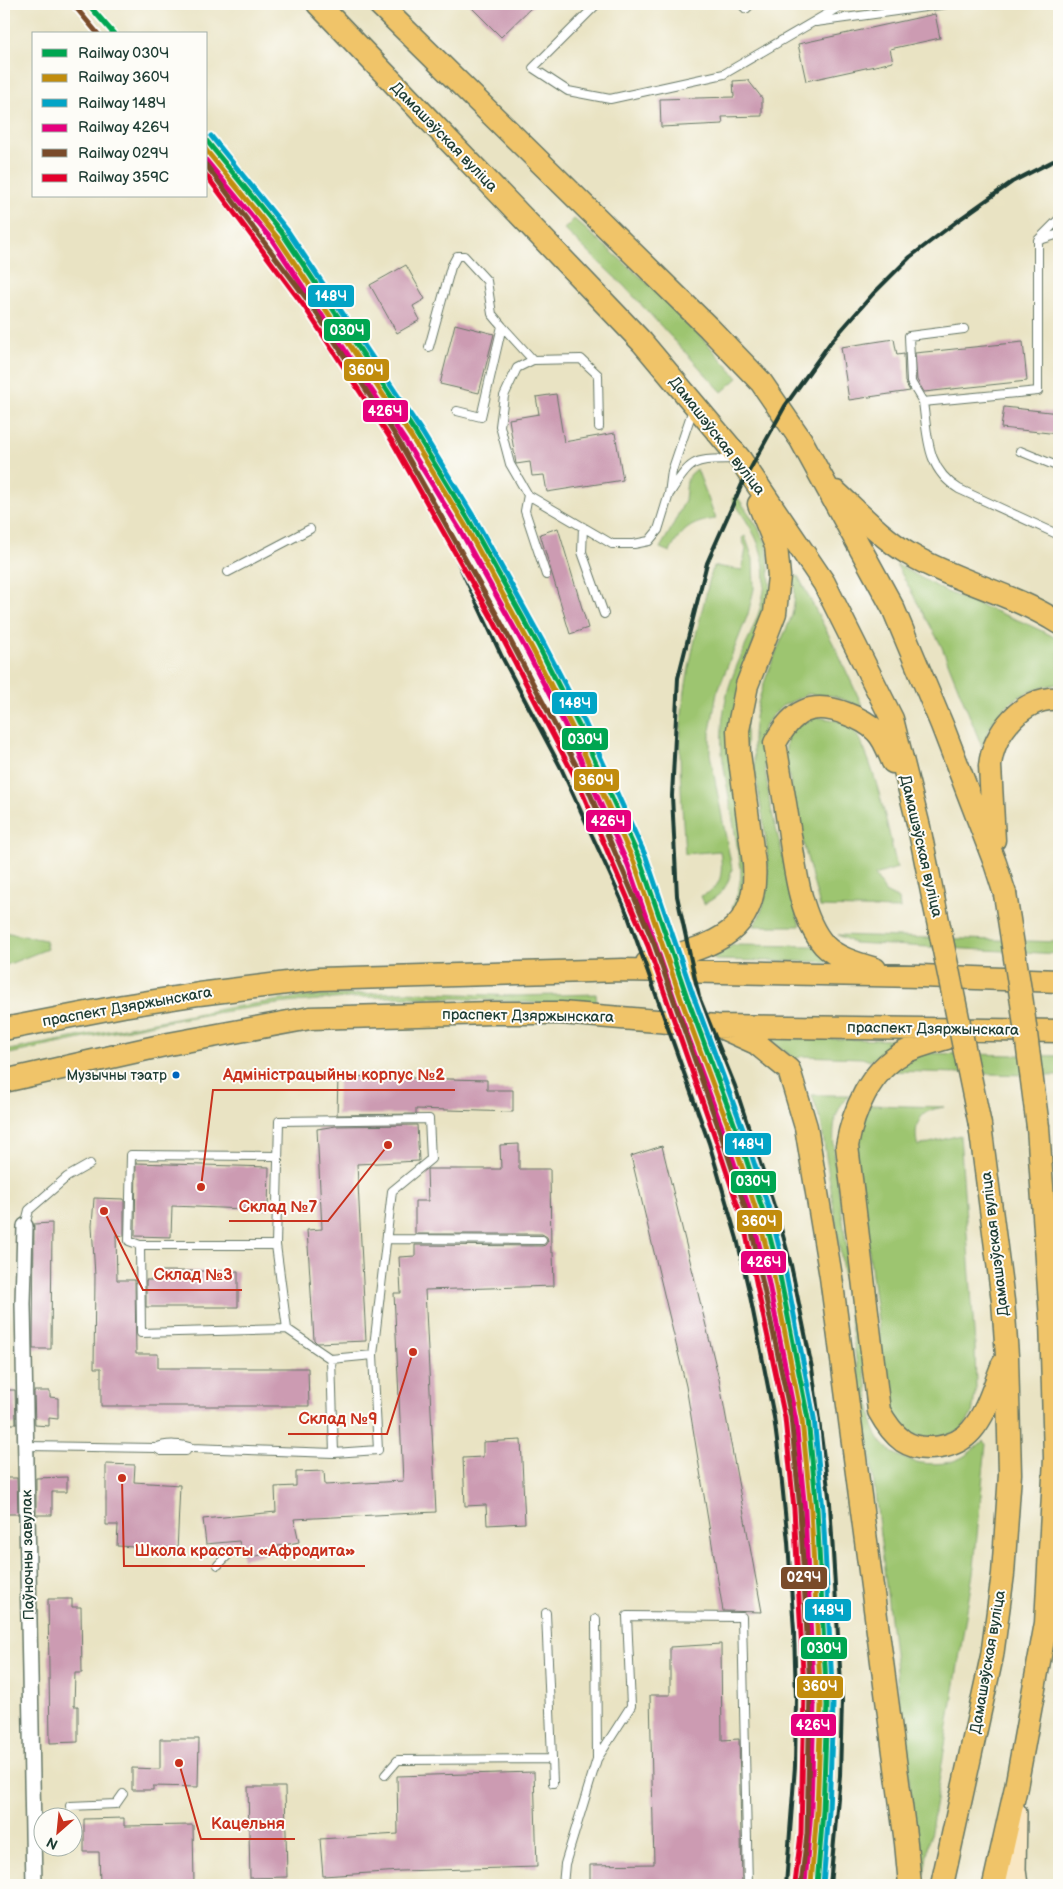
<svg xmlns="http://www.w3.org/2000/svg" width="1063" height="1889" font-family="'Balsamiq Sans',sans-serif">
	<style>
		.green { fill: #9dc570; stroke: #5e8152 }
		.building { fill: #cc9bb2 }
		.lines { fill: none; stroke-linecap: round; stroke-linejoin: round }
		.lane-casing { stroke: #676; stroke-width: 10 }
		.street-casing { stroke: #676; stroke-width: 18 }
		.secondary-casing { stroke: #676; stroke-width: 24 }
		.primary-casing { stroke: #676; stroke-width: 25 }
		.lane { stroke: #fff; stroke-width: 8 }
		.street { stroke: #fff; stroke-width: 15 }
		.secondary { stroke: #f9e7c3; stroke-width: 21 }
		.primary { stroke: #f0c469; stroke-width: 22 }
		.rail { stroke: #1f3d34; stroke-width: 4 }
		.primary-bridge-casing { stroke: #676; stroke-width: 25; stroke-linecap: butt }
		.primary-bridge { stroke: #f0c469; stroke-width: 22 }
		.rail-1-casing { stroke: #fdfcf7; stroke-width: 9 }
		.rail-2-casing { stroke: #fdfcf7; stroke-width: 9 }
		.rail-3-casing { stroke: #fdfcf7; stroke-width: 9 }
		.rail-4-casing { stroke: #fdfcf7; stroke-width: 9 }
		.rail-5-casing { stroke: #fdfcf7; stroke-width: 9 }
		.rail-6-casing { stroke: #fdfcf7; stroke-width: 9 }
		.rail-1 { stroke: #00a651; stroke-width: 5 }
		.rail-2 { stroke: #c18c0d; stroke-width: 5 }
		.rail-3 { stroke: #02a4c6; stroke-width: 5 }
		.rail-4 { stroke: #e5007d; stroke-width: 5 }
		.rail-5 { stroke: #7a4b2a; stroke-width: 5 }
		.rail-6 { stroke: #e4002b; stroke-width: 5 }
		.bus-dot { fill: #0065bd; stroke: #fdfcf7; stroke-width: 2 }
		.labels { text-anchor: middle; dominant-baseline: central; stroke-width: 4; stroke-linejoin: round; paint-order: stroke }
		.bus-label { font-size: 14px; fill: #1f3d34; stroke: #fdfcf7; text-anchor: end }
		.street-label { font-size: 15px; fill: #1f3d34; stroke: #fdfcf7 }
		.leader { fill: none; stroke: #c8321e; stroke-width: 2 }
		.callout-dot { fill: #c8321e; stroke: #fdfcf7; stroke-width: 2 }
		.callout-label { font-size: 16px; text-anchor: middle; font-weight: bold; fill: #c8321e; stroke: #fdfcf7; stroke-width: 4; stroke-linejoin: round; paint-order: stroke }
		.line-badge { stroke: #fdfcf7; stroke-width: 2 }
		.badge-label { font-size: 14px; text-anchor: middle; font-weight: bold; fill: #fff }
	</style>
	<rect width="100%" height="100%" fill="#fdfcf7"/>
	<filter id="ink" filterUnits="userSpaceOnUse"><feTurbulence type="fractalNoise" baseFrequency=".02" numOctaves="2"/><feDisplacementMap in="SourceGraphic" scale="10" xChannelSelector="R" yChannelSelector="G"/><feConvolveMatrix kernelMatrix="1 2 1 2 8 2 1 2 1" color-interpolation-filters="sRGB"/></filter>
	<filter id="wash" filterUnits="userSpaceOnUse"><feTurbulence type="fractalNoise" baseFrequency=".0096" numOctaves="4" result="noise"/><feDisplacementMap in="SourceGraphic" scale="20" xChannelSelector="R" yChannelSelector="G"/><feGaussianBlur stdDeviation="1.12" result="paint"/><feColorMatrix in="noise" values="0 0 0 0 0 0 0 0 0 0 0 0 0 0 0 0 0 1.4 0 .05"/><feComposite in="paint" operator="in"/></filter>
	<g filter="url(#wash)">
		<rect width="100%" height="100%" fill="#e9e3c3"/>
		<path class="green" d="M574,219L660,294L697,332L738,378L722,392L624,286L564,229Z
			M697,469L716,519C691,522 681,530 670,552L660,548L670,531L685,500L687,480L691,474Z
			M736,495L758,527L767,544L771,594L745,667L748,855L738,914L732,908C738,895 741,883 741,868L723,762C720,739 722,716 727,694C739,647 777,603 761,552C756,533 743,516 732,499Z
			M745,536L753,559L754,589L748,614L717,693L710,731V754L732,869C727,889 721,895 704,904L701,896C723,888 723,872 720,851L685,854C683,820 680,785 680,751C680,691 697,631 711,574L714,566L742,570L746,549L742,538Z
			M896,564L947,592L1025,623L1059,639V684C1035,687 1009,698 995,719C989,727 986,738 982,747L941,645Z
			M798,576L836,649L863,707L834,696L808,694L782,706L772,716L764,727L761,740L770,804L800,926H754C786,875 752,795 753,738C754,704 767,674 780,643C784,634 789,624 792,615C795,602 795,589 794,577Z
			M817,717C826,719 840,720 847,724C871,739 890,839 897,868L875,875L885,892L899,899L900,909L820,907L804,846L785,758L787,737L795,727Z
			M4,932L45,940L47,949L4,966Z
			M838,935L1059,942V954L854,943Z
			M733,945L814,946L837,962L715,960L713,956Z
			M403,992L517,996L596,994L597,1007C514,1002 430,994 347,998C232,1004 117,1032 4,1055V1051L25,1047L227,1008L301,997Z
			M768,1038L900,1040L870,1061L862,1058L803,1056L795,1059Z
			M923,1053L1059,1056V1076L891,1071Z
			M812,1095H849C830,1114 834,1135 834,1159L873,1426C876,1433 879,1440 885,1446C902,1464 939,1469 961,1458C969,1454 976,1447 983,1441L986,1444L974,1567L924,1874L920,1872L872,1467L821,1122Z
			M869,1105L944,1107C939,1108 932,1109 927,1112C916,1118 914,1135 918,1146L960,1135L975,1346L976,1388L972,1414L961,1431L933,1439L911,1434L899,1422L889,1405L855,1145Z"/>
		<g id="blocks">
			<path class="building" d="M468,4H535L501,37Z
				M935,14L940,38L890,49L893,62L806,81L798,44Z
				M748,80L762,98V116L722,117L723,124L661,127L660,99L734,97L733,81Z
				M406,265L425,299L413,306L420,320L397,333L370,285Z
				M455,324L494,334L479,393L440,384Z
				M894,339L897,355L904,354L905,382L910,391L849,400L841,347Z
				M1023,342L1027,381L924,392L917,380L915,353Z
				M556,394L564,442L615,433L623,480L547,492L544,475L532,476L530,462L516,464L509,419L539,414L536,397Z
				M1004,407L1059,413V434L1001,428Z
				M558,528L588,628L570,634L540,534Z
				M338,1076L487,1080V1090H513V1112L416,1109V1114L337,1115Z
				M417,1125L419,1161L357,1164L366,1341L317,1343L314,1340L307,1230L322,1229L317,1129L336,1126Z
				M519,1144V1169H550L551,1252H553L554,1286L425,1290L436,1512L294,1519L299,1542L273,1547L274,1552L243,1559L239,1541L206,1544L203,1519L276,1512L275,1487L296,1486V1472L324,1471L325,1485L403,1481L394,1293H401L399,1257L415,1256V1245L542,1246L545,1245L548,1241L547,1237L542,1234H415V1201H428L427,1169H501L500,1145Z
				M662,1146L719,1379L762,1612L723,1611L686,1386L631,1156Z
				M136,1163L269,1167L268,1210L172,1206L171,1237L135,1236Z
				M94,1198L124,1199V1236L116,1235L117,1280H135L136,1354H158V1368H308L309,1406H101V1368H94L95,1276L92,1226Z
				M52,1223L51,1349H33L34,1224Z
				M161,1271H238V1307H146V1280H161Z
				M4,1390H15L16,1424H4Z
				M34,1391H50V1397L58,1398V1419L49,1418V1426L35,1425Z
				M521,1440L525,1523L487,1525L486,1505L465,1506L463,1458L483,1457V1442Z
				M106,1464L135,1465L134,1482L180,1485L177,1552H154V1548L117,1546L118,1525H106Z
				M67,1477V1492H52V1515H36V1478Z
				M4,1478H17L18,1514H4Z
				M48,1599H72V1607H81L82,1673H75L74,1706H78V1742L50,1743Z
				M721,1644L722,1740L739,1739L742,1885H590V1865L654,1864L650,1695H670V1647Z
				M160,1739H199L198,1787L153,1786V1790H132V1768L160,1769Z
				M534,1772L537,1867L401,1871L323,1876L320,1839L398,1834L397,1776Z
				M248,1787H285L287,1877L250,1878Z
				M124,1818V1826L193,1825L194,1885H100L99,1852H84V1819Z"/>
		</g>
	</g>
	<g filter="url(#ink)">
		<use href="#blocks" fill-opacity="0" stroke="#676" stroke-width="1"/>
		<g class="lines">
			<defs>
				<path id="lane" d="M597,4L533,68L568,91L610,99L724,74L844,4
					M741,4L746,9L751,4
					M816,22L947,4
					M1059,219L1038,240V391L923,402C928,437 926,469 959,489L1059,535
					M1040,240L1059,234
					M429,347L451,267L457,256H464L487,281L492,314L502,326
					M923,402L911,382L909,336L964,329
					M457,411L481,417L502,326L533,360
					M599,427L598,375L581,359L533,360L517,368L504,396L500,426L510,464L528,495L612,544H634L649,541L658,530L669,494L672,471L693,409
					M1020,451L1059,467
					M670,493C693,456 695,460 736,459
					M528,495L525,511L546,575
					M583,527L582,552L604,614
					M228,572L310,529
					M25,1226L29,1210L67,1177L90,1164
					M387,1239L542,1240
					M140,1245L129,1241L131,1155L278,1156
					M276,1245L279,1121L429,1119L431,1159L392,1191L373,1355L331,1359
					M27,1446L156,1448C165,1443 183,1444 192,1448L334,1453L331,1359L287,1329L141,1333L140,1245H276L287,1329
					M156,1448L161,1451H186
					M334,1453L378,1450L373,1355
					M218,1565L231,1552
					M546,1613L553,1783
					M596,1619L597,1759
					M385,1775L398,1760L552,1759
					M70,1806L116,1804L123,1794
					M563,1885L565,1864L597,1759L631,1706L627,1616L742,1617L748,1885"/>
				<path id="street" d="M25,1226L23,1304L34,1885"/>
				<path id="secondary" d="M1016,1813L1015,1870L1017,1885"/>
				<path id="primary" d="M318,4L642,342L740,459L824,583L892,719L919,827L933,897
					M379,4L709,328L761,382L801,440L893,608L942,725L995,863L1005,894
					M836,492C859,513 882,538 909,554C957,582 1012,593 1059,623
					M994,840L990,766C993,733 1023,696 1059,699
					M647,963C705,947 760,939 754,863L739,753L738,730L747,685L775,613L779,576L776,546L759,504
					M875,969C858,964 836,958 824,945C798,915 794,859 788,822C784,795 779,769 775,743C792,711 811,700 847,714C858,718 868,723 876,731C884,738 889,753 893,762
					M4,1029L123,1006L199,994L319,979L623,970L920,976L1059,981
					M725,1029L756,1043L789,1070L806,1127L831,1277L906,1843L910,1885
					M954,1036C937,1041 919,1045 903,1053C870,1071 853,1111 847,1146L879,1411C885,1422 892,1433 903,1441C923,1454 956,1448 971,1431C987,1413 994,1386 1003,1364
					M4,1081L169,1044L310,1018L492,1013H561L717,1026L1059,1031
					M942,1885L992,1656L1003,1574L1010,1474L1007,1356L1003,1301L980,1125
					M994,1885L1016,1787L1046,1623L1055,1458L1051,1319L1038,1127"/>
			</defs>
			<use href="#lane" class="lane-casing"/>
			<use href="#street" class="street-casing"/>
			<use href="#secondary" class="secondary-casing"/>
			<use href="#primary" class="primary-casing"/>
			<use href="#lane" class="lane"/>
			<use href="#street" class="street"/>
			<use href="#secondary" class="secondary"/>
			<use href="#primary" class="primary"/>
			<path class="rail" d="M299,259L397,438
				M416,473L502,657L561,768L624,905L709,1143L737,1239L749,1291L774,1417L781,1473L788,1542L794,1630L796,1698L795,1766L786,1885
				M830,1885L840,1776L842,1701L830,1503L812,1368L791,1265L779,1221L735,1086L699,997L677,896L672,796L678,678L707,563L742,484L785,406L830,343L873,294L910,257L960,219L1012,182L1059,158"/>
			<defs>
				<path id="primary-bridge" d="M1005,894L1022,1003L1038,1127
					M933,897L980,1125"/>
			</defs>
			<use href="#primary-bridge" class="primary-bridge-casing"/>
			<use href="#primary-bridge" class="primary-bridge"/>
			<defs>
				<path id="rail-1" d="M88,4L114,34
					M206,140L282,233L417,435L470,522L539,647L579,726L640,860L687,997L738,1134L764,1214L780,1276L808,1419L817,1510L827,1705L823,1811L817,1885"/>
				<path id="rail-2" d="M206,150L277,237L412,438L465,525L533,650L573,729L634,862L681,999L732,1136L758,1216L774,1277L802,1420L811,1510L821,1705L817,1811L811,1884"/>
				<path id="rail-3" d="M211,136L287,230L422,432L475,519L544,644L585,723L646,857L693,995L744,1132L770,1212L786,1274L814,1418L823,1510L833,1705L829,1811L823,1885"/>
				<path id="rail-4" d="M206,160L272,240L406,442L459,528L528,653L568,731L628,865L675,1001L726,1138L752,1217L768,1279L796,1421L805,1511L814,1705L811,1810L805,1884"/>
				<path id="rail-5" d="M73,4L98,34
					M206,165L309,302L397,438L498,617L585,782L654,944L722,1138L750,1223L791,1417L800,1509L810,1689L807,1834L801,1885"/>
				<path id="rail-6" d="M206,175L304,306L392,441L493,620L545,720L579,785L648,946L716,1140L744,1225L785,1418L794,1509L804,1689L801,1834L795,1884"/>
			</defs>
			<use href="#rail-1" class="rail-1-casing"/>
			<use href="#rail-2" class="rail-2-casing"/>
			<use href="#rail-3" class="rail-3-casing"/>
			<use href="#rail-4" class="rail-4-casing"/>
			<use href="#rail-5" class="rail-5-casing"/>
			<use href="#rail-6" class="rail-6-casing"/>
			<use href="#rail-1" class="rail-1"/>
			<use href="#rail-2" class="rail-2"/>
			<use href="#rail-3" class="rail-3"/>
			<use href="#rail-4" class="rail-4"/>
			<use href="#rail-5" class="rail-5"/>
			<use href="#rail-6" class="rail-6"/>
		</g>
	</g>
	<circle class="bus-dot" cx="176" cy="1075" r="4.5"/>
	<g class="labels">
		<g class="bus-label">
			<text x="167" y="1075">Музычны тэатр</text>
		</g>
		<g class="street-label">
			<text transform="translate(444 137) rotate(46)">Дамашэўская вуліца</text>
			<text transform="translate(717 436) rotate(52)">Дамашэўская вуліца</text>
			<text transform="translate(921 846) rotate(77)">Дамашэўская вуліца</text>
			<text transform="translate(127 1007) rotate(-10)">праспект Дзяржынскага</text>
			<text transform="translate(528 1016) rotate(1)">праспект Дзяржынскага</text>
			<text transform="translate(933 1029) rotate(1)">праспект Дзяржынскага</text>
			<text transform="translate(995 1244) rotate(-97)">Дамашэўская вуліца</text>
			<text transform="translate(28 1555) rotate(-91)">Паўночны завулак</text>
			<text transform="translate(988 1662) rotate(-80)">Дамашэўская вуліца</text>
		</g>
	</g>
	<path class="leader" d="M201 1187L213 1090H455M388 1145L328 1221H229M104 1211L143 1290H242M413 1352L387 1434H288M122 1478L124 1566H365M179 1763L201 1839H295"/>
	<g class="callout-dot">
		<circle cx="201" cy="1187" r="5"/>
		<circle cx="388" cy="1145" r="5"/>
		<circle cx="104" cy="1211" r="5"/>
		<circle cx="413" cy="1352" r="5"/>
		<circle cx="122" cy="1478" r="5"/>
		<circle cx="179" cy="1763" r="5"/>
	</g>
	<g class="callout-label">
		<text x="334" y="1080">Адміністрацыйны корпус №2</text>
		<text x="278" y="1212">Склад №7</text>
		<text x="193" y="1280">Склад №3</text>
		<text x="338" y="1424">Склад №9</text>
		<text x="245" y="1556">Школа красоты «Афродита»</text>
		<text x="248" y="1829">Кацельня</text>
	</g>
	<g class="line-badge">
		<rect x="307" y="284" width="48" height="24" rx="5" fill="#02a4c6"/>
		<rect x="323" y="318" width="48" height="24" rx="5" fill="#00a651"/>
		<rect x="343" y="358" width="47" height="24" rx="5" fill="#c18c0d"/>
		<rect x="362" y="399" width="47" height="24" rx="5" fill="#e5007d"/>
		<rect x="551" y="691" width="47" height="24" rx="5" fill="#02a4c6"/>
		<rect x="561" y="727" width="48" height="24" rx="5" fill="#00a651"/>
		<rect x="573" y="768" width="47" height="24" rx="5" fill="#c18c0d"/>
		<rect x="585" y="809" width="47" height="24" rx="5" fill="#e5007d"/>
		<rect x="724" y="1132" width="48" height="24" rx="5" fill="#02a4c6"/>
		<rect x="730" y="1170" width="47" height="24" rx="5" fill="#00a651"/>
		<rect x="736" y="1209" width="47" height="24" rx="5" fill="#c18c0d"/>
		<rect x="740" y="1250" width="47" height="24" rx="5" fill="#e5007d"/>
		<rect x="780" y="1566" width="48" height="24" rx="5" fill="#7a4b2a"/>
		<rect x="804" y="1598" width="48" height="24" rx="5" fill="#02a4c6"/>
		<rect x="800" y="1636" width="48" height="24" rx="5" fill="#00a651"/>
		<rect x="796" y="1675" width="48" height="24" rx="5" fill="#c18c0d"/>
		<rect x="790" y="1713" width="47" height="24" rx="5" fill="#e5007d"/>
	</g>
	<g class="badge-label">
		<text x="331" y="301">148Ч</text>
		<text x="347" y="335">030Ч</text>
		<text x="366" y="375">360Ч</text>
		<text x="385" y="416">426Ч</text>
		<text x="575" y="708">148Ч</text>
		<text x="585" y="744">030Ч</text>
		<text x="596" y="785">360Ч</text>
		<text x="608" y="826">426Ч</text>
		<text x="748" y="1149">148Ч</text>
		<text x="753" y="1186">030Ч</text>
		<text x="759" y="1226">360Ч</text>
		<text x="764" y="1267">426Ч</text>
		<text x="804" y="1582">029Ч</text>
		<text x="828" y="1615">148Ч</text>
		<text x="824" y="1653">030Ч</text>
		<text x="820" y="1691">360Ч</text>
		<text x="813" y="1730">426Ч</text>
	</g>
	<rect width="1063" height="1889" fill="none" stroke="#fdfcf7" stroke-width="20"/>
	<rect x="32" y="32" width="175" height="165" fill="#fdfcf7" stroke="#a4b0a9"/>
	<rect x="42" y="49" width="25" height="8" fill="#00a651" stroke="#a4b0a9"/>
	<text x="78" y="58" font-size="15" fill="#1f3d34">Railway 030Ч</text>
	<rect x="42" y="74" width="25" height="8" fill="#c18c0d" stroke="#a4b0a9"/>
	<text x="78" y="82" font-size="15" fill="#1f3d34">Railway 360Ч</text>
	<rect x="42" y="99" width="25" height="8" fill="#02a4c6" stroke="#a4b0a9"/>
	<text x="78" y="108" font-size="15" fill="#1f3d34">Railway 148Ч</text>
	<rect x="42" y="124" width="25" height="8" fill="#e5007d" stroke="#a4b0a9"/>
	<text x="78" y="132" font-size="15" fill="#1f3d34">Railway 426Ч</text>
	<rect x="42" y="149" width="25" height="8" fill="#7a4b2a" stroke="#a4b0a9"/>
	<text x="78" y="158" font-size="15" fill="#1f3d34">Railway 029Ч</text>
	<rect x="42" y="174" width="25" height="8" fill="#e4002b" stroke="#a4b0a9"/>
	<text x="78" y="182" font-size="15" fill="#1f3d34">Railway 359С</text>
	<g transform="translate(58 1832) rotate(207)"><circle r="24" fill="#fdfcf7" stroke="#a4b0a9"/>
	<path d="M0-4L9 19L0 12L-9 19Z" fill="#c8321e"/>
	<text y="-8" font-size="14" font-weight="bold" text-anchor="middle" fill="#1f3d34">N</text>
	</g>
</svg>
